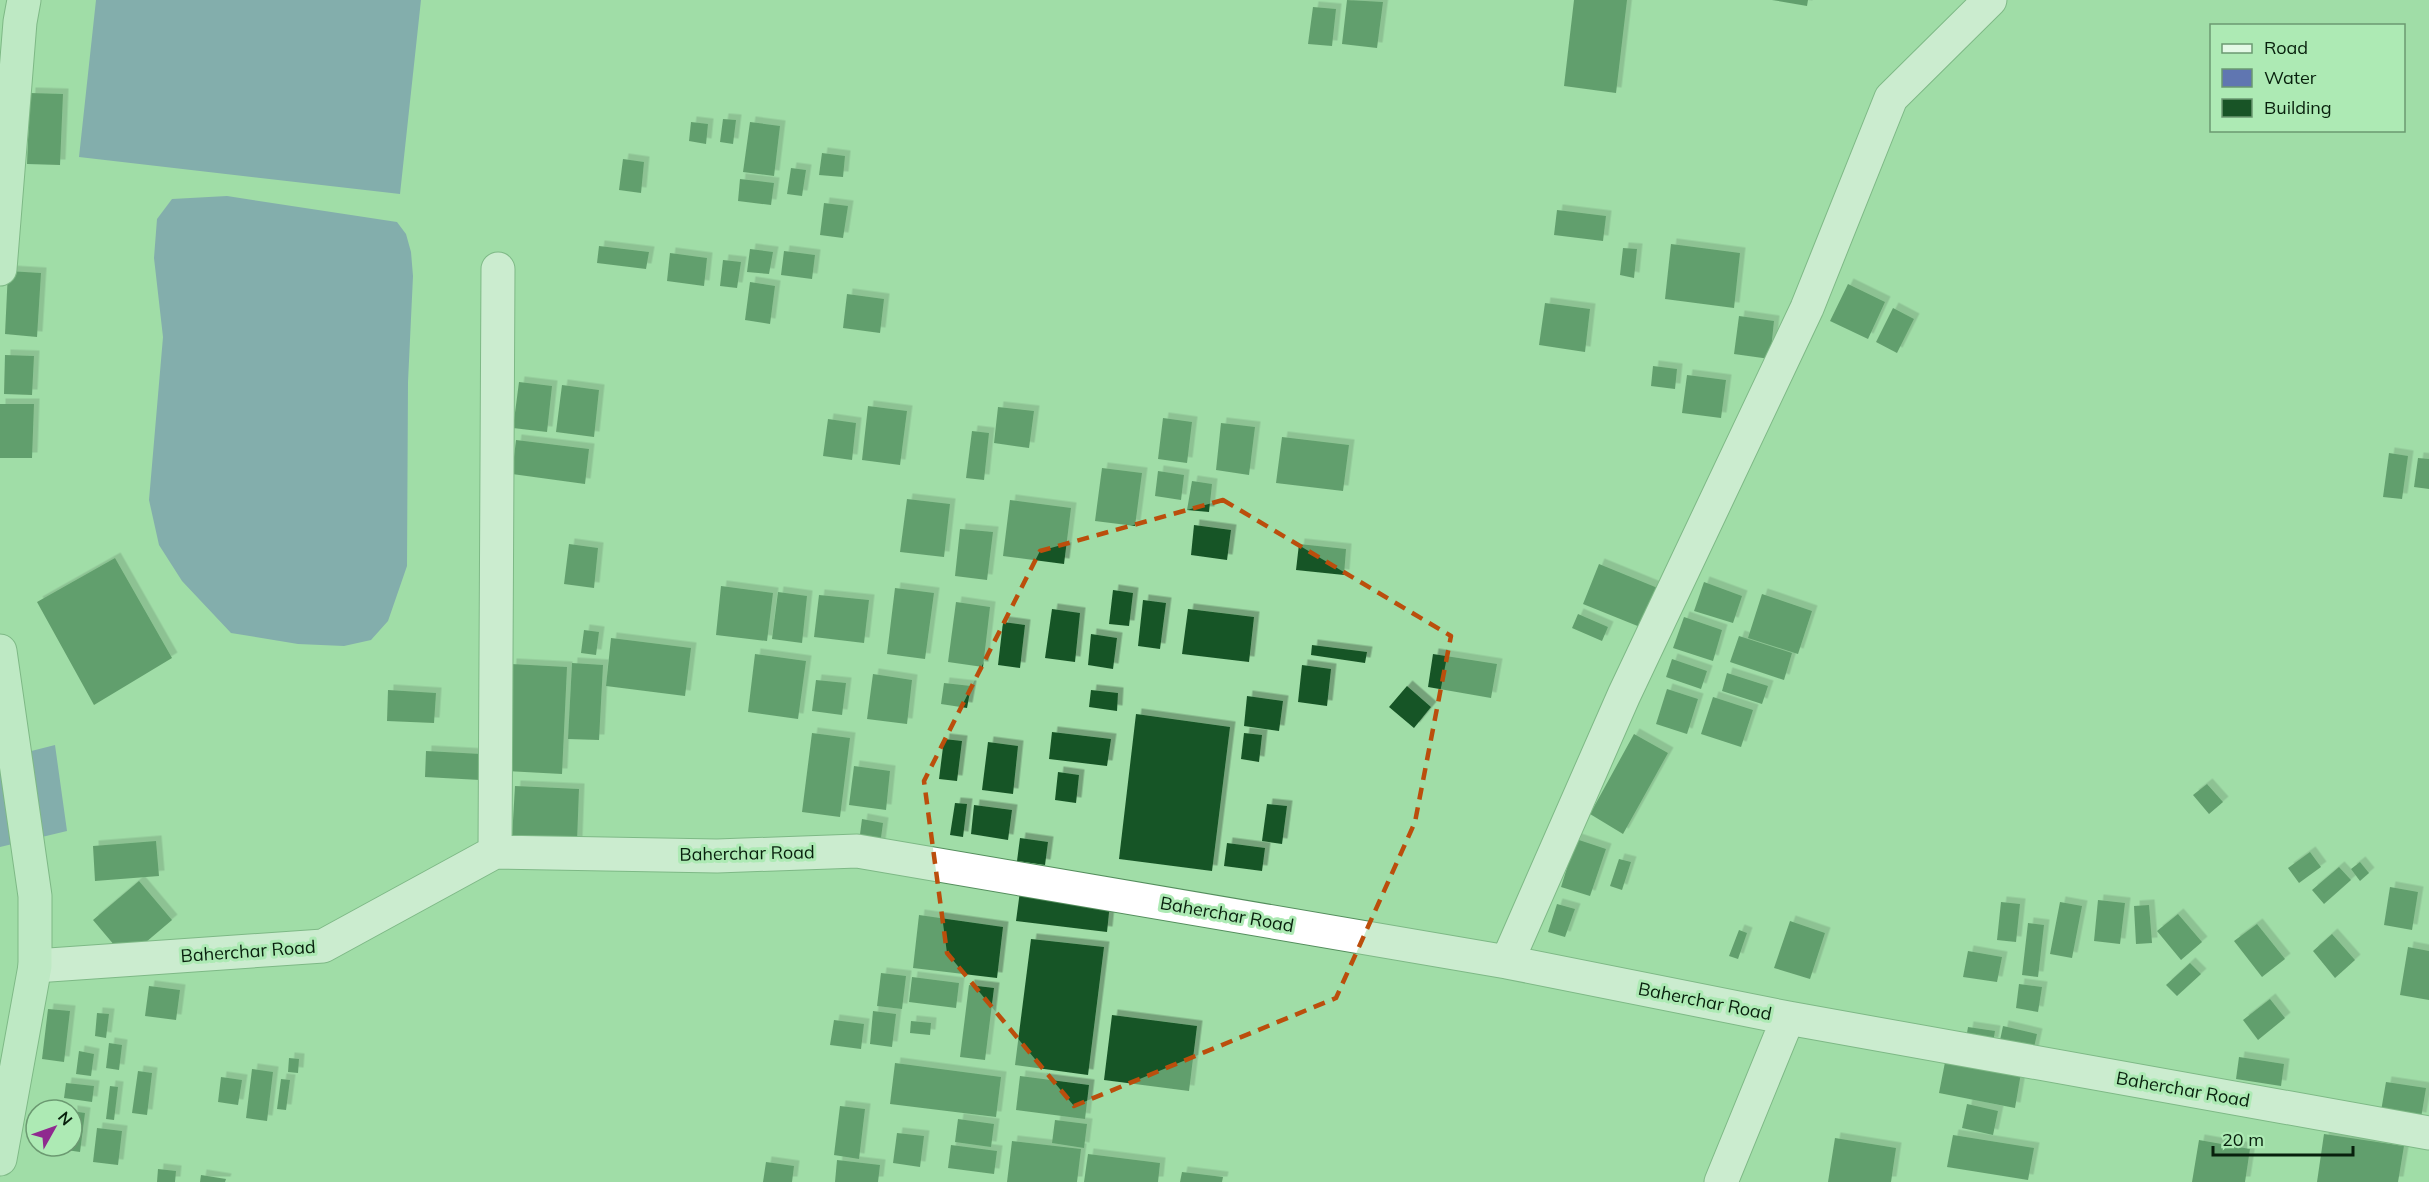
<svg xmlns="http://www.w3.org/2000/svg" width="2429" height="1182" font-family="Mulish,sans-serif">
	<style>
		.water { fill: #6076b1 }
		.building { fill: #185426; filter: url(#shadow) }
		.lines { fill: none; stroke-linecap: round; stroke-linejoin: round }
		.street-casing { stroke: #548e5d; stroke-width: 35 }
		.secondary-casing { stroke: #548e5d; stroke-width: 35 }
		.street { stroke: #fff; stroke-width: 33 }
		.secondary { stroke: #e3f9e6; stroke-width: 33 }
		.marked { fill: none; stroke: #bb4e0c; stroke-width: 4.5; stroke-dasharray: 12 8; stroke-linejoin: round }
		.labels { text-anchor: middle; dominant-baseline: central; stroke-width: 6; stroke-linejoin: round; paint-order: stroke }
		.street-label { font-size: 18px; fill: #08200d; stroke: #adeab4 }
	</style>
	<defs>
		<filter id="shadow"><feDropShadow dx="5.5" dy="-5.5" stdDeviation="0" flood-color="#0004"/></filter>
	</defs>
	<rect width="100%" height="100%" fill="#a0dda7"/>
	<path class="water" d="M96,0H421L400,194L79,157Z
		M227,196L397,222L406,234L411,252L413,276L408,382L407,566L388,621L371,640L344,646L298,644L231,633L182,581L159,545L149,500L163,337L154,258L157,219L172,199Z
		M55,745L67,831L0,847V759Z"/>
	<path class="building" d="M1347,0L1383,2L1377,48L1342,44Z
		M1574,0H1627L1616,93L1564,86Z
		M1772,0H1808L1807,6Z
		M1313,7L1336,9L1332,46L1308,44Z
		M30,93L63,94L60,165L27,164Z
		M723,119L736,120L733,144L720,142Z
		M691,122L708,124L706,144L689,141Z
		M750,122L780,126L774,176L743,172Z
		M822,153L845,156L843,177L819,175Z
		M623,159L644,162L641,193L619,190Z
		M791,168L806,170L802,196L787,194Z
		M740,179L774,183L771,205L738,201Z
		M824,203L848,206L843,238L820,235Z
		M1557,210L1606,216L1603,241L1554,235Z
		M1671,244L1740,253L1734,308L1665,299Z
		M599,246L649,252L646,269L597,263Z
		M1623,248L1637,249L1634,278L1620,275Z
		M750,249L773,252L769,274L747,272Z
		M784,251L815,255L812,279L781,275Z
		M670,253L707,258L704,286L667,281Z
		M723,260L741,262L737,288L720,286Z
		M8,271L41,273L37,337L5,334Z
		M750,282L775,286L770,324L745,320Z
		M1848,284L1885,302L1868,339L1830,321Z
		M847,294L884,299L880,333L843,328Z
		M1545,303L1590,309L1585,352L1539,345Z
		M1893,308L1914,319L1897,353L1876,342Z
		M1739,316L1774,321L1770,359L1734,354Z
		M5,355L34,356L32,395L4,394Z
		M1653,366L1677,369L1675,389L1651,386Z
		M1687,375L1726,380L1721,418L1682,413Z
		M519,382L552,386L547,432L513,428Z
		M562,385L599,390L594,437L556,432Z
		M0,404H34L32,458H0Z
		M868,406L907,411L900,465L862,460Z
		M998,407L1034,411L1029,448L994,443Z
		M1163,418L1192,422L1187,463L1158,459Z
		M828,419L856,423L852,460L823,456Z
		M1221,423L1255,427L1249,475L1216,470Z
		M972,431L989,433L984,480L966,478Z
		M1282,437L1349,445L1343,491L1276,483Z
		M516,440L589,449L585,484L512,474Z
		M2389,453L2408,456L2402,499L2383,497Z
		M2418,458L2429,459V489L2414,487Z
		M1102,468L1142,473L1135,526L1095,521Z
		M1158,471L1184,475L1181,500L1155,496Z
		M1192,481L1212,484L1209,512L1187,510Z
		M907,499L950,504L944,557L900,552Z
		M1010,500L1071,508L1064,564L1003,556Z
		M1194,525L1231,530L1227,560L1191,555Z
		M960,529L993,532L987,580L955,576Z
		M569,544L598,548L594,588L564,584Z
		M1299,544L1346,549L1344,575L1296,570Z
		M115,558L172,658L94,705L37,602Z
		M1599,564L1665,591L1650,631L1583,604Z
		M1704,582L1742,596L1733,623L1694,611Z
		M721,586L773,593L767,641L716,635Z
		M895,588L934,593L925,659L887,654Z
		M1113,590L1133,593L1129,626L1109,624Z
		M778,592L807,596L802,643L772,639Z
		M1762,594L1812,611L1798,654L1748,638Z
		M819,595L869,600L864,643L814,637Z
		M1143,600L1166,603L1160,649L1138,646Z
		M956,602L990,607L983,667L948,662Z
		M1052,609L1080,613L1075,662L1045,658Z
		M1188,609L1254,617L1249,662L1182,654Z
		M1578,614L1608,627L1602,641L1572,628Z
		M1684,617L1722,630L1713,661L1673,648Z
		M1003,622L1025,625L1020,668L998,665Z
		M584,630L599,632L596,655L581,653Z
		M1091,634L1117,638L1113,669L1088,665Z
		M1739,636L1792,653L1784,680L1730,662Z
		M611,638L691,648L685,696L606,686Z
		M1312,645L1367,652L1365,663L1311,655Z
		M755,654L806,661L798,719L748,712Z
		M1433,654L1497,664L1491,698L1428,687Z
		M1672,659L1707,671L1701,689L1666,677Z
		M572,663L603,665L599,740L568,739Z
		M511,664L567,667L562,774L506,771Z
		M1302,665L1331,669L1327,706L1298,702Z
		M1727,673L1768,686L1762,704L1722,691Z
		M873,674L912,680L907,724L867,719Z
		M816,680L846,683L842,715L812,711Z
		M944,683L971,686L967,708L941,704Z
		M1407,686L1431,707L1414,728L1389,707Z
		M1667,689L1698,699L1687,734L1656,724Z
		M388,690L436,693L434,723L387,721Z
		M1091,690L1118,693L1117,711L1089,707Z
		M1247,696L1283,701L1279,731L1244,726Z
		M1713,697L1753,710L1741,747L1701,734Z
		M1136,714L1230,727L1212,871L1119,859Z
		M1052,732L1111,739L1107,766L1049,759Z
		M812,733L850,738L840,817L802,812Z
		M1244,733L1262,735L1259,762L1241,759Z
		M1634,734L1668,753L1623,834L1590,814Z
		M944,739L962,741L957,781L939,779Z
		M988,742L1018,746L1013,794L982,790Z
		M426,751L481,754L480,780L425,777Z
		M854,766L890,771L886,810L849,805Z
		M1058,772L1079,775L1076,803L1055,800Z
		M2207,784L2223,802L2209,814L2193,795Z
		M515,786L579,789L577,842L512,838Z
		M955,803L967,804L963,837L950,835Z
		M1267,804L1287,806L1282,844L1262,841Z
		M974,805L1012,810L1008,840L971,834Z
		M862,819L883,823L880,845L859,842Z
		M1020,838L1048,842L1045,865L1017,861Z
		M1576,839L1606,849L1590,896L1561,887Z
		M156,841L159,876L95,881L93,846Z
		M1227,843L1265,848L1262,871L1224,866Z
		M2310,852L2321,867L2299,883L2288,868Z
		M1619,859L1631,862L1622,890L1610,886Z
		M2360,862L2369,873L2360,881L2351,869Z
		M2339,867L2351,880L2324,904L2312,890Z
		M139,881L172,920L126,959L93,920Z
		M2390,887L2418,892L2412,930L2384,925Z
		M1020,891L1110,903L1107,932L1016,921Z
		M2098,900L2125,903L2120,944L2094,941Z
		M2001,902L2020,904L2016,942L1997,940Z
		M2060,902L2082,906L2072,958L2050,954Z
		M1557,904L1575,909L1565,937L1548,932Z
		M2149,905L2152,943L2136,944L2134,906Z
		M2178,914L2202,942L2181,960L2157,931Z
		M919,915L1003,927L997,978L913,968Z
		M1790,921L1825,933L1810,979L1774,968Z
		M2028,923L2044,925L2038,977L2022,975Z
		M2257,924L2285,959L2262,977L2234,941Z
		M1739,930L1747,933L1738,959L1729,956Z
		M2332,934L2355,960L2335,978L2313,951Z
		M1031,939L1104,947L1088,1075L1015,1065Z
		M2408,947L2429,951V1000L2400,995Z
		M1968,951L2002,957L1997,982L1963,977Z
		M2190,963L2201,974L2177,996L2166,985Z
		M881,973L906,976L902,1009L877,1006Z
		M912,977L959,983L956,1008L909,1002Z
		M2019,984L2042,987L2038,1012L2016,1008Z
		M969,985L994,988L985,1060L960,1057Z
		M149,986L180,990L176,1020L145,1016Z
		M2270,999L2285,1018L2258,1040L2243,1020Z
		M48,1009L70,1011L64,1062L42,1059Z
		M873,1011L896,1014L892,1047L870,1044Z
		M97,1013L109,1014L106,1038L95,1036Z
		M1112,1015L1197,1026L1189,1091L1104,1080Z
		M834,1020L864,1024L861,1049L830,1045Z
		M911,1021L931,1023L930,1035L910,1033Z
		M2003,1026L2037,1034L2033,1052L1999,1045Z
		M1968,1027L1995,1031L1993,1043L1966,1039Z
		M109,1043L122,1045L119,1070L106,1068Z
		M79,1051L94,1054L91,1076L76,1074Z
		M1947,1052L2022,1067L2015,1108L1939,1093Z
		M2239,1057L2284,1064L2281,1086L2236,1079Z
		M289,1058L299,1059L298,1073L288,1072Z
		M895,1063L1001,1077L996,1117L890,1104Z
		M252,1069L273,1072L267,1121L246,1118Z
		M138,1071L152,1073L147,1115L132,1113Z
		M1020,1076L1089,1085L1085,1119L1016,1110Z
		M221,1077L242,1080L238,1105L218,1102Z
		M281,1079L290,1080L286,1110L277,1109Z
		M2386,1082L2426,1088L2421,1118L2381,1111Z
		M66,1083L94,1086L92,1102L64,1098Z
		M110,1086L118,1087L114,1120L106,1119Z
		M1967,1104L1998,1111L1993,1135L1962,1128Z
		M840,1106L865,1109L859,1159L834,1155Z
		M72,1111L85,1113L80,1152L46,1147L72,1146Z
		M958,1119L994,1124L991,1147L955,1142Z
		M1055,1120L1087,1124L1084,1148L1052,1143Z
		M97,1128L122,1131L118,1165L93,1162Z
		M897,1133L924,1136L920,1167L893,1163Z
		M2324,1134L2404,1146L2398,1182H2317Z
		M1953,1135L2034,1148L2028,1180L1947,1167Z
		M1835,1138L1896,1148L1891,1182H1828Z
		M2199,1140L2250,1149L2245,1182H2192Z
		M1012,1141L1081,1149L1077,1182H1007Z
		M951,1145L997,1151L994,1174L948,1168Z
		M1088,1154L1160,1163L1158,1182H1084Z
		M837,1160L880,1165L878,1182H835Z
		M766,1162L794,1166L792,1182H763Z
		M158,1169L176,1171L175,1182H157Z
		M1182,1172L1223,1177L1222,1182H1180Z
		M201,1175L226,1179L225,1182H200Z"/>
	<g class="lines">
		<defs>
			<path id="street" d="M495,852L498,269
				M1507,962L1624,695L1807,308L1891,98L1990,0
				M35,966L323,946L495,852L717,856L857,851L1507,962L1788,1018L2429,1133
				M1721,1182L1788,1018"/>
			<path id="secondary" d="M0,269L20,22L24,0
				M0,651L35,896V966L0,1159"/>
		</defs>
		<use href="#street" class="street-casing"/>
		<use href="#secondary" class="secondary-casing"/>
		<use href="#street" class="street"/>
		<use href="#secondary" class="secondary"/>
	</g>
	<path d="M0 0H2429V1182H0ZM1223,500L1451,636L1415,822L1336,998L1074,1106L947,953L924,781L1040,551Z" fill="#a0dda7" fill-opacity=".55" fill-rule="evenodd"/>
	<path class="marked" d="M1223,500L1451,636L1415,822L1336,998L1074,1106L947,953L924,781L1040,551Z"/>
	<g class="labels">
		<g class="street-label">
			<text transform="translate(747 853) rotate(-1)">Baherchar Road</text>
			<text transform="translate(1227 914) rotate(10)">Baherchar Road</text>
			<text transform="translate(248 951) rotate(-4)">Baherchar Road</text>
			<text transform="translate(1705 1001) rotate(11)">Baherchar Road</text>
			<text transform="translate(2183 1089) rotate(10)">Baherchar Road</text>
		</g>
	</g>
	<rect x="2210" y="24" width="195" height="108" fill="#adeab4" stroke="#6b9971" stroke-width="1.5"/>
	<rect x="2222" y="44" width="30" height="9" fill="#e3f9e6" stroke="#6b9971" stroke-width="1.5"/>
	<text x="2264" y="54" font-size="18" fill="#08200d">Road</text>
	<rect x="2222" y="69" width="30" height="18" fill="#6076b1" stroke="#6b9971" stroke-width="1.5"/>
	<text x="2264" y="84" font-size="18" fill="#08200d">Water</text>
	<rect x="2222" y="99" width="30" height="18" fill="#185426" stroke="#6b9971" stroke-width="1.5"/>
	<text x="2264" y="114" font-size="18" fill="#08200d">Building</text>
	<g transform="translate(54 1128) rotate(50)"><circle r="28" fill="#adeab4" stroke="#6b9971" stroke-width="1.5"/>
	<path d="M0-4.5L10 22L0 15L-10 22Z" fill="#8f298f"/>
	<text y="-9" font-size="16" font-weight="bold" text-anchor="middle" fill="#08200d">N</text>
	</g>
	<path d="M2213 1146v9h140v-9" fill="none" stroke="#08200d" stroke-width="3"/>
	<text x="2222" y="1146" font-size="18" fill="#08200d" stroke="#adeab4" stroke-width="4.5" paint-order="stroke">20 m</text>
</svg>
